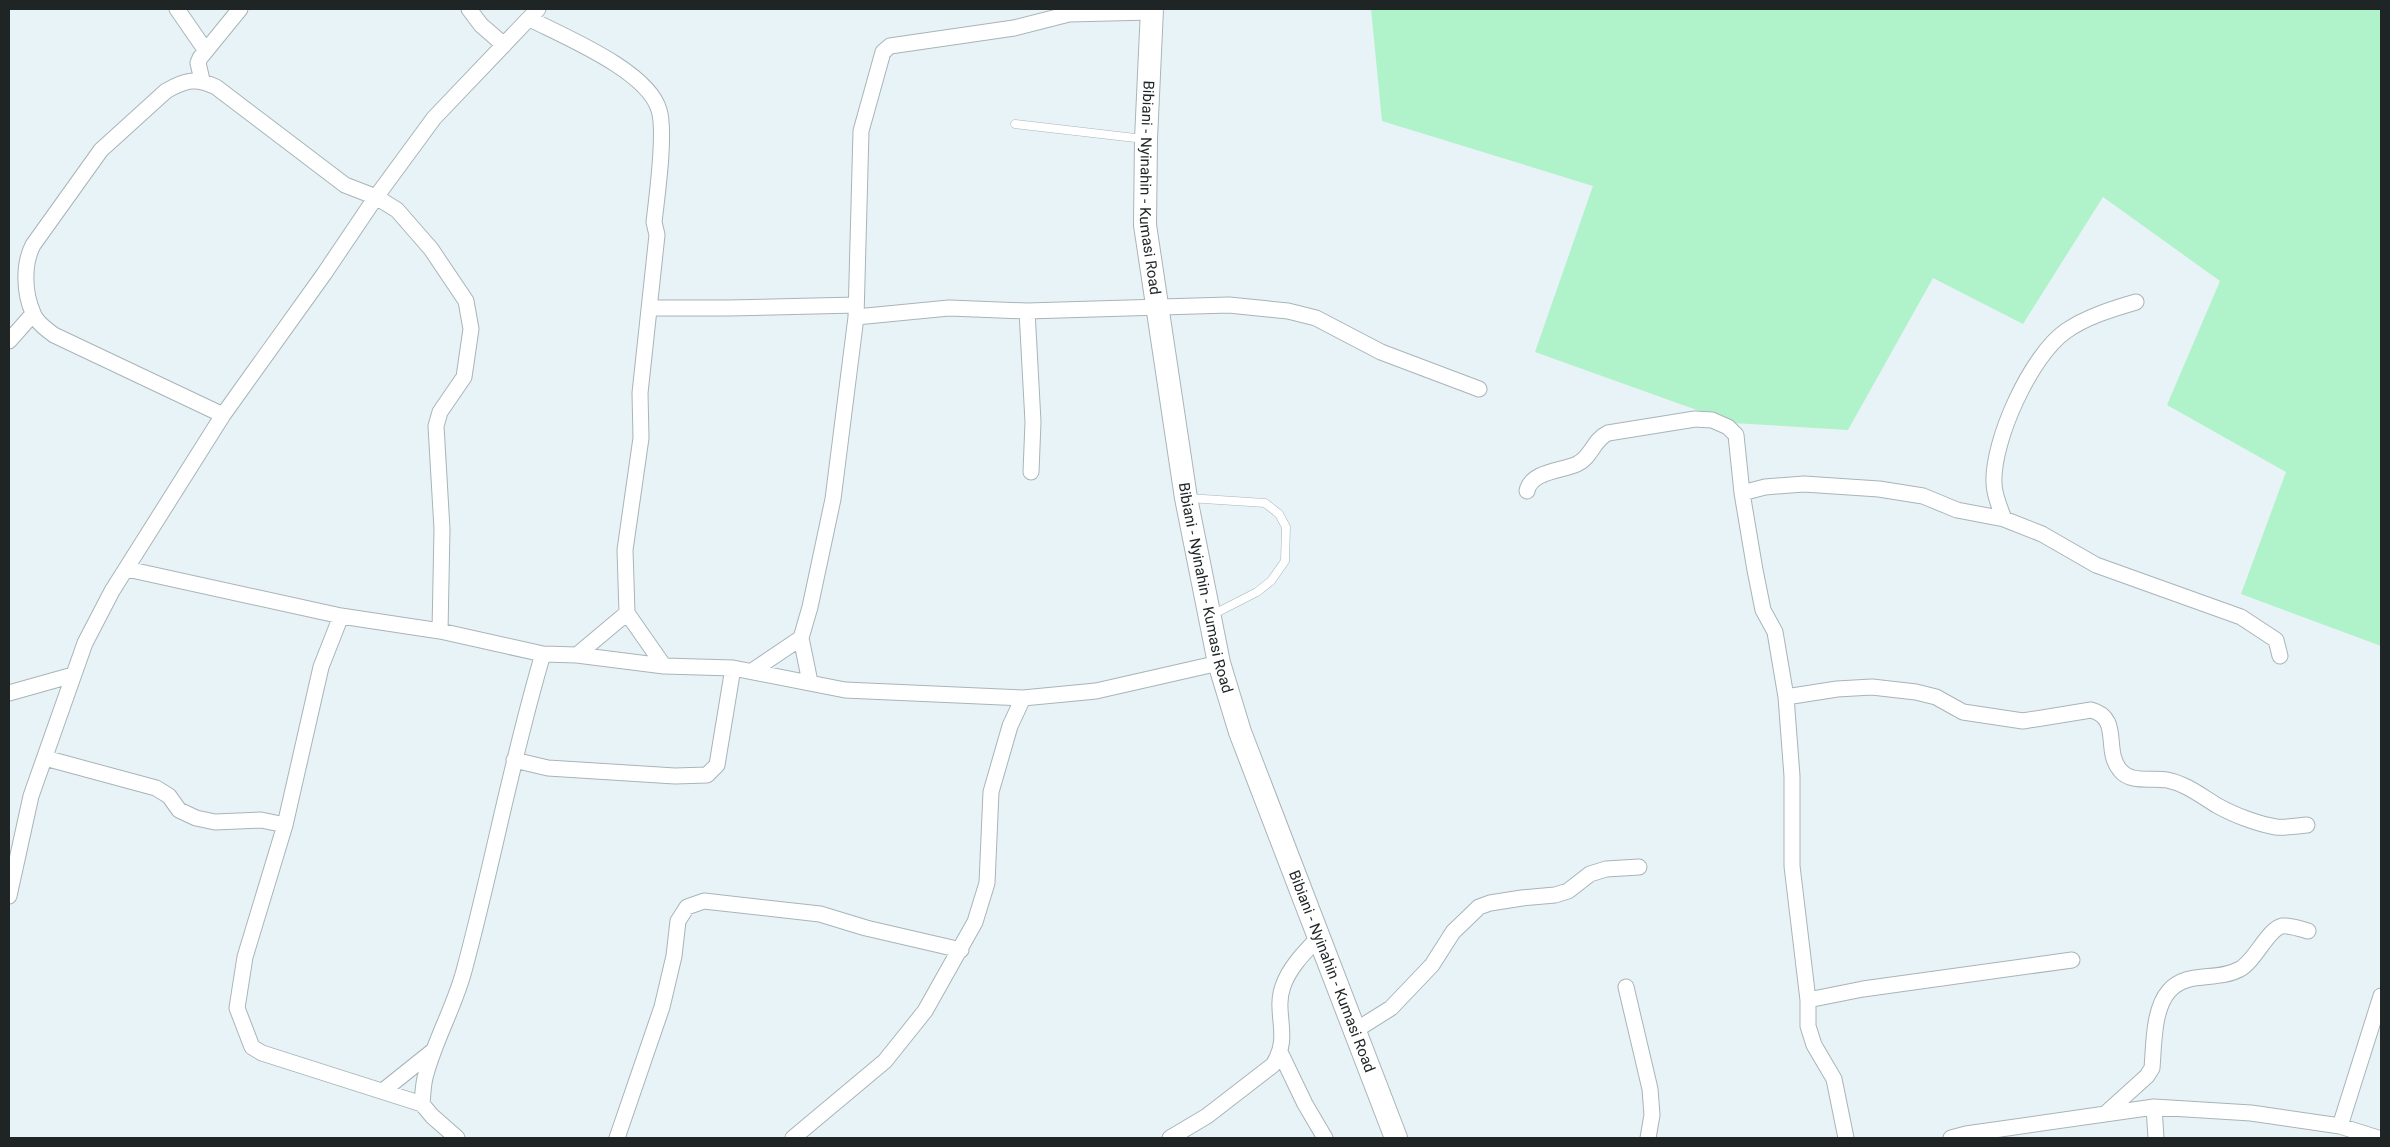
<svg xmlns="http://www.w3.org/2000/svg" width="2390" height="1147" font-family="Roboto,sans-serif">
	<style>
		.green { fill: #b0f2c9 }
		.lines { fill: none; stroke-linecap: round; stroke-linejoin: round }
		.service-casing { stroke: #a9b4b8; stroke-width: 9 }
		.minor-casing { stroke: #a9b4b8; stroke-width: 17 }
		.primary-casing { stroke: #a9b4b8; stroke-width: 24 }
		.service { stroke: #fff; stroke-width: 8 }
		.minor { stroke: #fff; stroke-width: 15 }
		.primary { stroke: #fff; stroke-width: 22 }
		.labels { text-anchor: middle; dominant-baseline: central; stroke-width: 4; stroke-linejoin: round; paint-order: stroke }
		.street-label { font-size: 15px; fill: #1f2425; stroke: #fefefe }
	</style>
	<rect width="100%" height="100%" fill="#e8f3f7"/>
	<path class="green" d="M1371,9H2381V646L2241,594L2286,472L2167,405L2220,281L2103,197L2023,324L1933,278L1848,430L1733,423L1535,352L1593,186L1382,121Z"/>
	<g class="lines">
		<defs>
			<path id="service" d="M1015,124L1144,139
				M1188,498L1265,503L1279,514L1286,527L1285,561L1271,581L1257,592L1212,615"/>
			<path id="minor" d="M177,9L206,51
				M469,9L481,25L504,45
				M530,19C565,37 648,71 659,110C666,132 657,196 654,222L657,235L640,393L641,438L625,550L627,613L664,666
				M202,80L198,63L200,58L240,9
				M651,308H727L856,305
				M1027,311L1033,422L1031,472
				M856,317L949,308L1027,311L1229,305L1288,311L1316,318L1381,352L1479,389
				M9,341L33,314
				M223,415L54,335C47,330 36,322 33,313C24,293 23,264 33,245L101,150L166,91C185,80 196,77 216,87L345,185L376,197L397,210L431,249L466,301L471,329L464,377L440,412L436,426L442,529L440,631
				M1527,491C1531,471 1562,471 1577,464C1592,457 1593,440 1608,433L1695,419L1712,420L1728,427L1736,435L1742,493L1755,570L1763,610L1775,632L1786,697
				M1742,493L1765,487L1804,484L1879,489L1923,496L1957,510L2004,519L2042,534L2096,565L2241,617L2276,640L2280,656
				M2004,519C2000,508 1994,495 1994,483C1992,441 2031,355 2066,331C2086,317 2112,309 2136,302
				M127,569L341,616L440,631L543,654L577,655L664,666L733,668L845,690L1023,698L1096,691L1219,663
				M341,616L321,667L285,825L245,957L237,1008L252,1047L262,1053L422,1104L432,1116L457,1138
				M577,655L627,613
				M752,671L801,638
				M810,682L801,638L810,607L833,499L856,317L861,131L883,52L890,46L1014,28L1069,14L1151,12
				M9,693L73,675
				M45,758L156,788L169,796L179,810L196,818L215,822L261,820L285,825
				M514,760L548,768L675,776L707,775L717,765L733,668
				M9,896L31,796L85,643L112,591L223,415L324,274L376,197L434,118L538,9
				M1626,987L1650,1089L1652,1115L1648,1138
				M1808,1000L1863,989L2072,960
				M1356,1030L1391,1008L1432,965L1453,932L1479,907L1490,903L1522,898L1555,895L1568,891L1590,874L1606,869L1639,867
				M1281,1054L1305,1104L1325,1138
				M384,1090L434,1050
				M422,1104C423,1094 423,1083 426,1074C436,1037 456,1004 465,967C493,863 512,757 543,654
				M2154,1107L2156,1138
				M2105,1114L2147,1076L2152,1068C2154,1045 2153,1009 2169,991C2187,970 2217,982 2240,969C2255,961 2268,929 2282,926C2290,925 2301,929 2308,931
				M2340,1126L2381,996
				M617,1138L662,1007L674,956L678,921L687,907L704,901L820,914L866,928L961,950
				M793,1138L885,1061L925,1011L975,922L987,883L991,792L1010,726L1023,698
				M1170,1138L1207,1116L1273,1065C1292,1036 1273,1014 1283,986C1290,966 1306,951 1320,936
				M1846,1138L1834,1079L1814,1045L1808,1026V1000L1792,866V776L1786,697L1837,689L1872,687L1916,692L1936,697L1963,712L2023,721L2091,710C2122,718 2103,750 2120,770C2131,784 2152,777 2167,780C2187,784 2201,796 2218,806C2234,815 2258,824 2276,827C2285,828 2297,826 2307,825
				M1951,1138L1966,1134L2154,1107L2251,1113L2340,1126L2378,1138"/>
			<g id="primary">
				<path id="s1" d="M1152,9L1146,139L1145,225L1186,498L1219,663L1240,732L1396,1138"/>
			</g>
		</defs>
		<use href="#service" class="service-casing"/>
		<use href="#minor" class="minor-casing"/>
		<use href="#primary" class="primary-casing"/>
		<use href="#service" class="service"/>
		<use href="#minor" class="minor"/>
		<use href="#primary" class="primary"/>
	</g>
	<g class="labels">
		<g class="street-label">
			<text stroke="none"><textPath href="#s1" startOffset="179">Bibiani - Nyinahin - Kumasi Road</textPath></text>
			<text stroke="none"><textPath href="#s1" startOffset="584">Bibiani - Nyinahin - Kumasi Road</textPath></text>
			<text stroke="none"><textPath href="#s1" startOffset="989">Bibiani - Nyinahin - Kumasi Road</textPath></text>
		</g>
	</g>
	<rect width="2390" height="1147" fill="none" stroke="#1f2425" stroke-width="20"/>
</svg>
